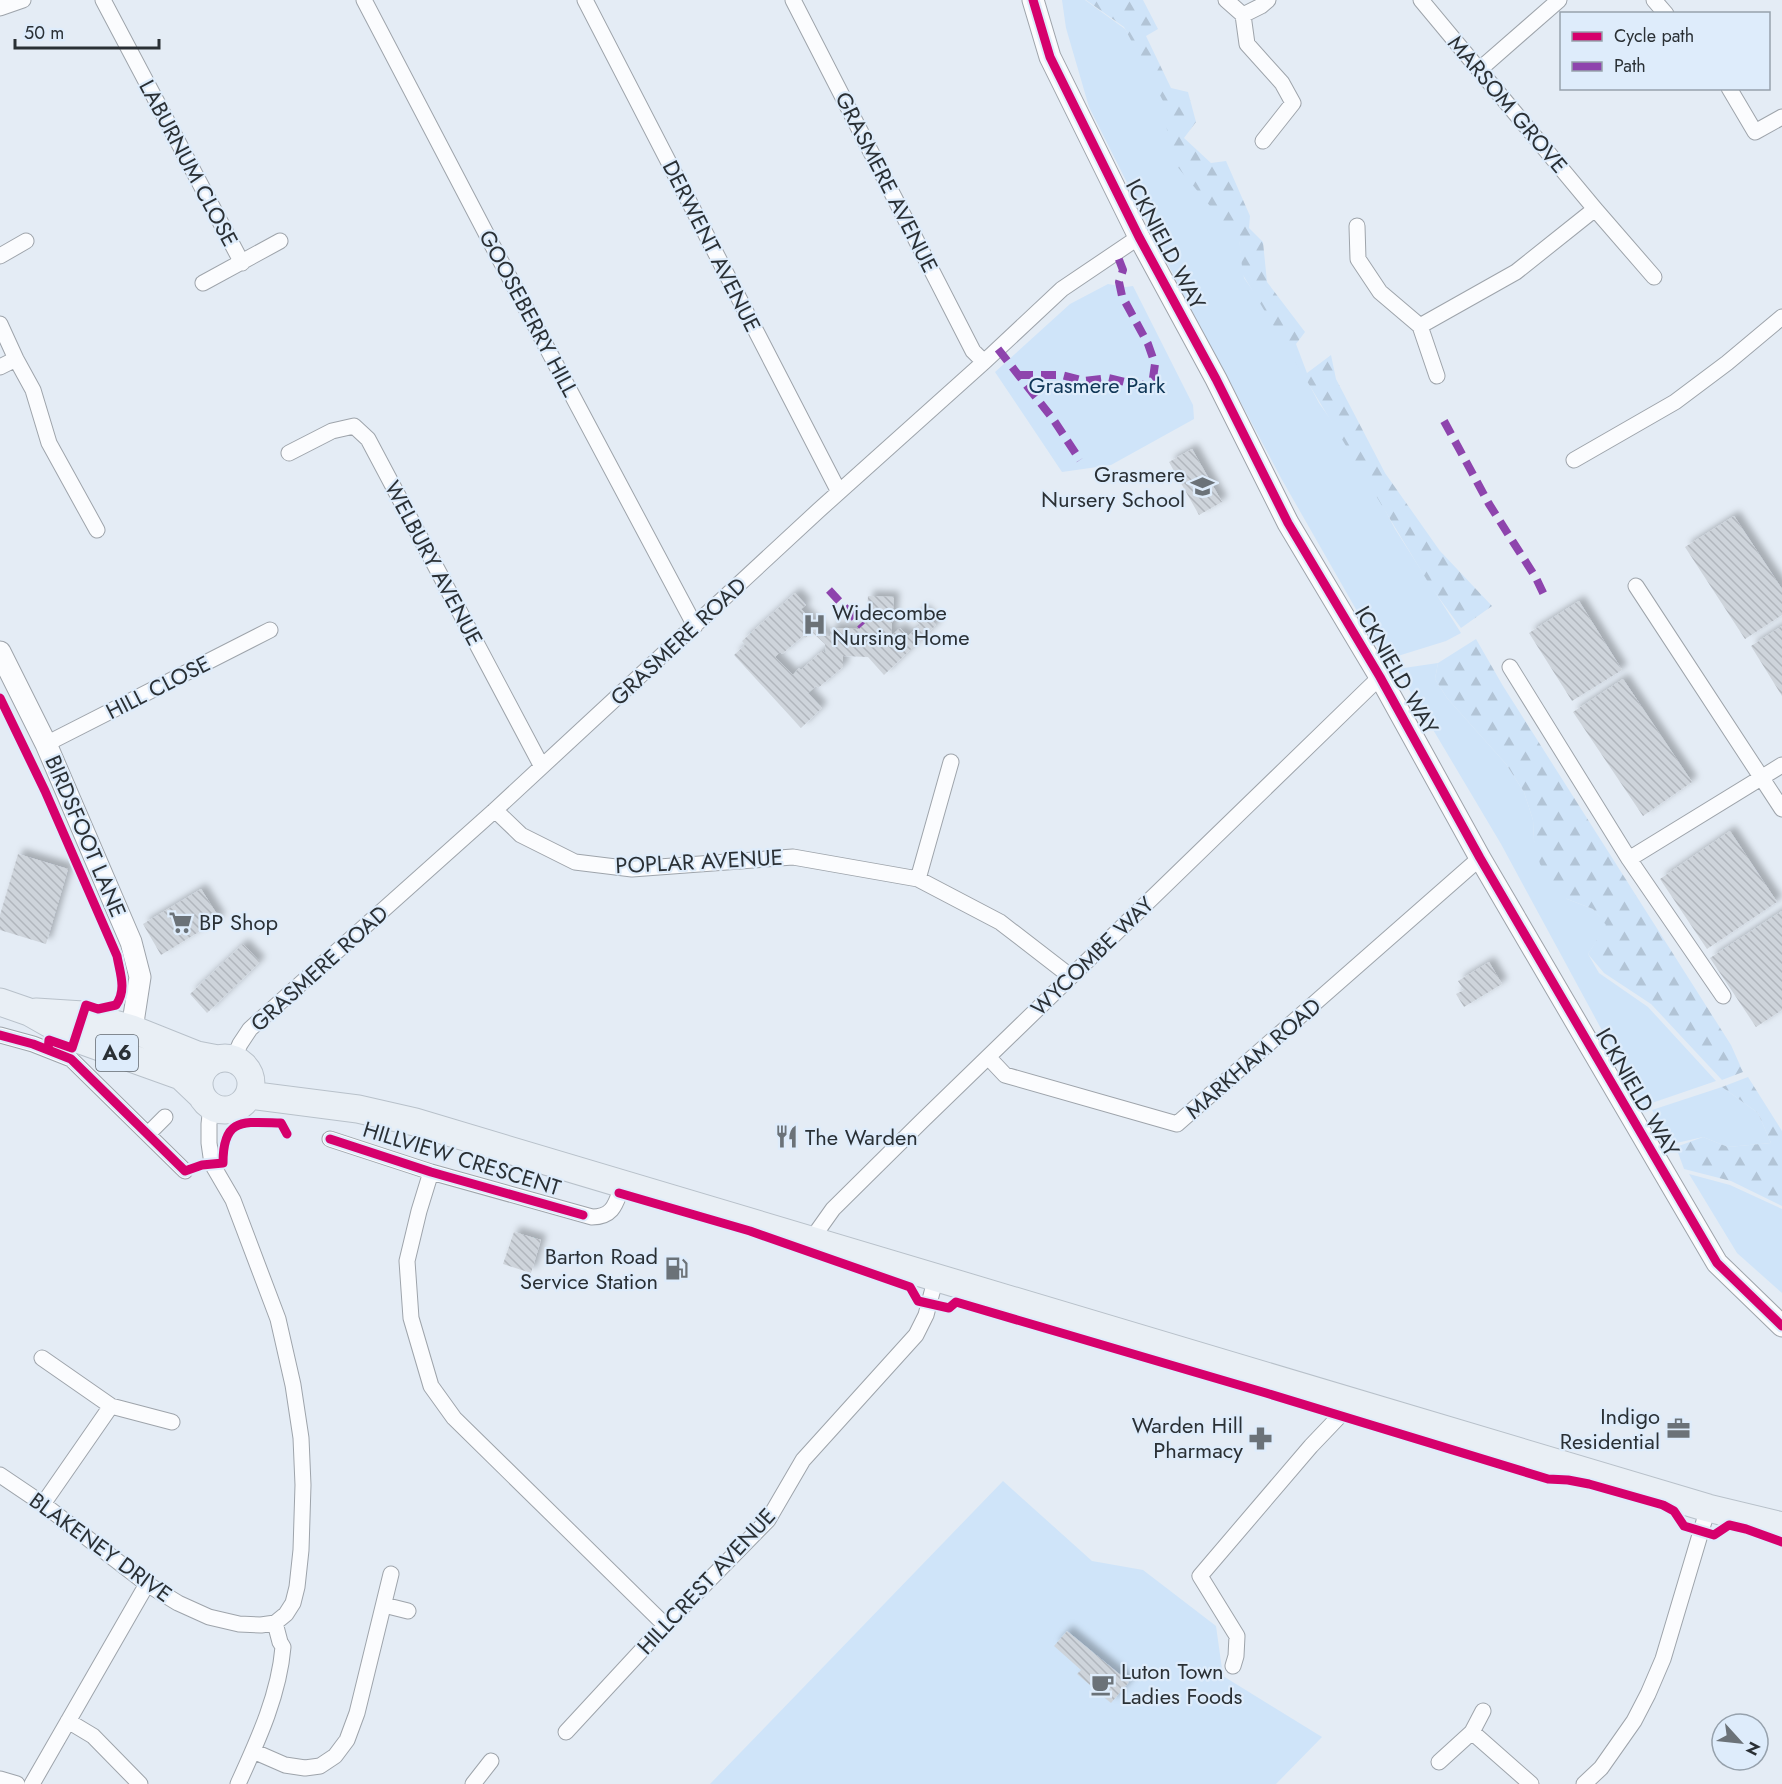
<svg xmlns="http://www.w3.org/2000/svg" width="1782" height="1784" font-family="Jost,sans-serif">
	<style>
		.green { fill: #cfe4f9 }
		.forest { fill: url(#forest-firs) }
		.building { fill: url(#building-back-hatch); fill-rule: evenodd; filter: url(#shadow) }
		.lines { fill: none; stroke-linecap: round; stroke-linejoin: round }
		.street-casing { stroke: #9ea4ab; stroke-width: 17 }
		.secondary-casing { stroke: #9ea4ab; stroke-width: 23 }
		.highway-casing { stroke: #b8c1ca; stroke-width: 29 }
		.street { stroke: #fbfcfe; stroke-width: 15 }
		.secondary { stroke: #fbfcfe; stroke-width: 21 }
		.highway { stroke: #e9eff5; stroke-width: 27 }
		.quiet { stroke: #8e44ad; stroke-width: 8; stroke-dasharray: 15 8; stroke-linecap: butt }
		.cycleway-casing { stroke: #deecfb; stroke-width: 13 }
		.cycleway { stroke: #d6006c; stroke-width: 9 }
		.labels { text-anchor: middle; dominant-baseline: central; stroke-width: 4.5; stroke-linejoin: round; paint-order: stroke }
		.shield { fill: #deecfb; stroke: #606870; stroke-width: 1.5 }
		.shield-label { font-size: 21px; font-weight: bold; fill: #2a3035 }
		.street-label { font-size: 22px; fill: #2a3035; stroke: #deecfb }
		.park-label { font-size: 22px; fill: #103757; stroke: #deecfb }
		.poi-label { font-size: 22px; fill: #2a3035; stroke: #deecfb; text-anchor: end }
	</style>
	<defs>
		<pattern id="forest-firs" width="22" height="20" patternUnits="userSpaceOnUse" patternTransform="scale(1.5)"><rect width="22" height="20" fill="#cfe4f9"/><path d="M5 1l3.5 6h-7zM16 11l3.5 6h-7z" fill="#b2c4d6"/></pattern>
		<pattern id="building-back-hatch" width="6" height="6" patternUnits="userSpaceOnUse" patternTransform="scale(1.5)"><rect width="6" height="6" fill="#ced4db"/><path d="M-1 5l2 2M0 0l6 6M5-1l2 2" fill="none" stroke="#b1b6bd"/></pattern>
		<filter id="shadow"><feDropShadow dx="5.5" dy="-5.5" stdDeviation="3" flood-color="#0004"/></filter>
	</defs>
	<rect width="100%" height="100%" fill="#e4ecf5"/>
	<path class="green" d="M1062,0H1085L1125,29L1165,100L1172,158L1239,238L1244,278L1278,326L1319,403L1359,460L1395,529L1461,633L1446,641L1385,660L1281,478L1183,294L1089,107L1066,28Z
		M1108,284L1126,287L1133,286L1193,405L1194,419L1111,465L1062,472L995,372L1070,304Z
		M1438,663L1435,679L1447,698L1506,764L1524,792L1533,820L1534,841L1567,899L1593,909L1607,925L1588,954L1599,973L1648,1007L1716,1081L1643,1106L1501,844L1397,669Z
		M1722,1087L1758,1113L1771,1143L1728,1147L1703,1137L1672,1144L1652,1110Z
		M1689,1174L1730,1185L1782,1209V1293L1737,1253Z
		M1003,1481L1092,1561L1143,1570L1216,1626L1223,1676L1322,1737L1276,1784H710Z"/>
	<path class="forest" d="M1086,0H1143L1158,29L1146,36L1171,88L1188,92L1196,122L1184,138L1211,163L1226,161L1250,216L1249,228L1263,242L1267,282L1305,332L1296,344L1307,373L1331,355L1336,379L1385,473L1440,551L1492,606L1461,628L1431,587L1243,275L1239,241L1171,159L1163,101L1124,27Z
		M1476,639L1503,686L1731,1045L1743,1072L1722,1080L1651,1004L1604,973L1588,954L1606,925L1593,909L1567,899L1552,884L1540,864L1534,841L1533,820L1524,792L1506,764L1447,698L1435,679L1438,663Z
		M1748,1077L1782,1131V1206L1731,1181L1684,1169L1676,1147L1703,1137L1728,1147L1771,1143L1758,1113L1722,1087Z"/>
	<path class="building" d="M1192,449L1222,502L1199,515L1169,462Z
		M1734,516L1782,589V615L1745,639L1685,547Z
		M795,593L806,605L801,609L826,636H830L831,628L858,629L866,624L868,596L894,597L891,636L900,628L908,636L920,625L914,618L923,610L936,625L884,675L868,657L843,656V667L818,688L816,686L808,693L822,708L801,728L734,655L745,645L742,641ZM812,632L825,644L826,653L822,651L801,670L799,668L793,675L775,657L780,652L782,654L803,636L805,638Z
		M1579,601L1622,670L1572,701L1529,633Z
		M1782,626V696L1751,646Z
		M1623,679L1692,782L1643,816L1573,712Z
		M1730,831L1777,902L1707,949L1660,879Z
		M18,854L68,869L46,944L0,930V915Z
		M201,889L220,919L161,955L143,924Z
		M1782,911V1010L1756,1027L1710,958Z
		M243,944L260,962L207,1013L190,994Z
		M1489,962L1502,984L1464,1007L1456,994L1464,990L1458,981Z
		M514,1232L541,1240L531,1273L503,1264Z
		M1067,1631L1129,1682L1111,1703L1077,1674L1081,1670L1054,1646Z"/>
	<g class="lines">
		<defs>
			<path id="street" d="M103,0L242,263
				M364,0L489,239L695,626
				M585,0L839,492
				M793,0L973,351L984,362
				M1226,0L1243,15
				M1421,0L1595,209L1654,277
				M1654,0L1666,14
				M0,8L23,0
				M1479,70L1559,0
				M1729,88L1755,132L1782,117
				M1263,141L1293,103L1282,83L1247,44L1243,15L1261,6L1268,0
				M1357,226L1358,259L1380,292L1420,326L1437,376
				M0,256L26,241
				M203,283L280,241
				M0,324L16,359L33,390L49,443L97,530
				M1420,326L1516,272L1595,209
				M0,367L16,359
				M289,453L332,431L354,426L368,439L541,765
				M1574,460L1675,402L1727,363L1782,317
				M1636,586L1782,809
				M1510,667L1629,859L1723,996
				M46,744L270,630
				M495,810L521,835L575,862L632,869L793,857L918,879L1000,922L1070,976
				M1629,859L1782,765
				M918,879L951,762
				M0,1035L33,1044L71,1059L185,1171
				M989,1058L1005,1075L1177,1124L1480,858
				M233,1060L240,1044L250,1029L495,810L819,510L984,362L1062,289L1139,237
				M148,1134L165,1117
				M330,1139L431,1172L592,1217C615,1217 616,1201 623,1184
				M431,1172L419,1211L407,1261L411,1318L431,1386L454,1418L665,1625
				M811,1240L833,1209L924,1119L1380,677
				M42,1358L111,1406L172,1422
				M0,1475L43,1504L147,1584L178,1603L209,1617L239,1624L261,1625L275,1623L286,1614L293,1603L297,1587L301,1550L303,1485L301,1438L293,1385L278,1319L233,1200L212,1164L209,1143V1124L211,1106
				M43,1504L111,1406
				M384,1605L408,1611
				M1233,1666L1236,1656L1237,1636L1200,1576L1311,1446L1353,1402
				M68,1721L93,1736L140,1784
				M566,1732L665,1625L768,1520L803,1460L916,1335L926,1315L936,1277
				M1472,1732L1531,1784
				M253,1751L285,1765L305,1768L320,1766L335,1756L347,1740L357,1713L391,1574
				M1439,1762L1472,1732L1483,1711
				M0,1779L17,1784
				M32,1784L147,1584
				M238,1784C258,1740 279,1695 283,1647L280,1642L275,1623
				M473,1784L491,1761
				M1584,1784L1601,1768L1634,1721L1648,1694L1663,1659L1708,1508"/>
			<path id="secondary" d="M1033,0L1050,57L1139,237L1216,379L1288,523L1380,677L1480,858L1717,1263L1782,1326
				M0,652L46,744L131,942L140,977L132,1029"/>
			<path id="highway" d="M0,1002L29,1012L75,1038L181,1076L202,1096
				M36,1012L83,1015L132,1029L197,1055L218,1059
				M199 1084a26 26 0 1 1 52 0a26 26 0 1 1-52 0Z
				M249,1095L358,1109L415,1122L1708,1508L1782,1526"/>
		</defs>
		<use href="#street" class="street-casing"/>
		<use href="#secondary" class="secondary-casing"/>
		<use href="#highway" class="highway-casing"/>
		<use href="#street" class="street"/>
		<use href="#secondary" class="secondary"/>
		<use href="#highway" class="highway"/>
		<path class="quiet" d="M998,349L1053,419L1080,460
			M1018,375H1062L1085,381L1108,378L1142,386L1153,378L1155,364L1148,344L1122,296L1119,282L1123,270L1116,252
			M1444,421L1489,504L1536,578L1545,597
			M829,590L862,626"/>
		<defs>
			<path id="cycleway" d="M1033,0L1050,57L1139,237L1216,379L1288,523L1380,677L1480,858L1717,1263L1782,1326
				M0,698L45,791L117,956C120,973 127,990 116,1005L98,1009L86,1005L72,1048L49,1040L48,1050
				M0,1035L33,1044L71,1059L185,1171L202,1165L223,1163C223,1117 243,1122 281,1123L287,1134
				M330,1139L431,1172L583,1215
				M619,1193L750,1231L910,1287L918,1301L949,1308L956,1302L1266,1393L1548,1479L1568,1480L1589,1484L1663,1505L1674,1511L1684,1526L1714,1535L1729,1525L1746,1529L1782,1542"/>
		</defs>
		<use href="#cycleway" class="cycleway-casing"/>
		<use href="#cycleway" class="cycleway"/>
	</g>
	<defs>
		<symbol id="school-bare" viewBox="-9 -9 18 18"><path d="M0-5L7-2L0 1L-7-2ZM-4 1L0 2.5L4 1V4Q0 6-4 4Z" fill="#6b7278" stroke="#deecfb" stroke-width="2.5" paint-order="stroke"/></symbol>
		<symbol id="hospital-bare" viewBox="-9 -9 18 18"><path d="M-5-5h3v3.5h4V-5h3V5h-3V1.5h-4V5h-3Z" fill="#6b7278" stroke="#deecfb" stroke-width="2.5" paint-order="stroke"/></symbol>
		<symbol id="supermarket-bare" viewBox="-9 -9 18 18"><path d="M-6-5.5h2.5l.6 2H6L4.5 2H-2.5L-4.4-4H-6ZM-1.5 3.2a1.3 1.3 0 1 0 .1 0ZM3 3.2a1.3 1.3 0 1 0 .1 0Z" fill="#6b7278" stroke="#deecfb" stroke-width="2.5" paint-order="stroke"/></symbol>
		<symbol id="restaurant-bare" viewBox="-9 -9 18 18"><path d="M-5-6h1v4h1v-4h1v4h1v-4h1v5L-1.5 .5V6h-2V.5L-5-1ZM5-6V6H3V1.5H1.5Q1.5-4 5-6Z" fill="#6b7278" stroke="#deecfb" stroke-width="2.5" paint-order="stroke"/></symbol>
		<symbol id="fuel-bare" viewBox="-9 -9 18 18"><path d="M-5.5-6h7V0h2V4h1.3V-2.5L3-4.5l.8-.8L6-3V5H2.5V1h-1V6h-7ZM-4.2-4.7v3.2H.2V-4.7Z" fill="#6b7278" stroke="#deecfb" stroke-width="2.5" paint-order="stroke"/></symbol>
		<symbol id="office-bare" viewBox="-9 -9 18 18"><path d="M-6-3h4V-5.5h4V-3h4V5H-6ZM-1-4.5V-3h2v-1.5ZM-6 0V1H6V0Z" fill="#6b7278" stroke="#deecfb" stroke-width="2.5" paint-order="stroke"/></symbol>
		<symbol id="pharmacy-bare" viewBox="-9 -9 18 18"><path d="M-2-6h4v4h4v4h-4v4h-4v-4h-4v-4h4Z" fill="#6b7278" stroke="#deecfb" stroke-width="2.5" paint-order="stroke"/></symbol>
		<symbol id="cafe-bare" viewBox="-9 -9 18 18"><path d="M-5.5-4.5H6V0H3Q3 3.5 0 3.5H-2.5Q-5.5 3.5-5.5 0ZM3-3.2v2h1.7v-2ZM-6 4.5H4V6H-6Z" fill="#6b7278" stroke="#deecfb" stroke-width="2.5" paint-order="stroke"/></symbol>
	</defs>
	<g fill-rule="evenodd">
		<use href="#school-bare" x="1186" y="470" width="33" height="33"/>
		<use href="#hospital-bare" x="798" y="608" width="33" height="33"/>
		<use href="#supermarket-bare" x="164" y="906" width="33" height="33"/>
		<use href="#restaurant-bare" x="770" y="1120" width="33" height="33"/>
		<use href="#fuel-bare" x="660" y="1252" width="33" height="33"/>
		<use href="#office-bare" x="1662" y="1412" width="33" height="33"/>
		<use href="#pharmacy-bare" x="1244" y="1422" width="33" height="33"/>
		<use href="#cafe-bare" x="1086" y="1668" width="33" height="33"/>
	</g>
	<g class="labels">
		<rect class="shield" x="96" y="1035" width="42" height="36" rx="4.5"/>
		<g class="shield-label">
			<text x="117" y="1053">A6</text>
		</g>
		<g class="street-label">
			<text transform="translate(1508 104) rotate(50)">MARSOM GROVE</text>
			<text transform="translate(189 163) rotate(62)">LABURNUM CLOSE</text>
			<text transform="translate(887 182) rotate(63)">GRASMERE AVENUE</text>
			<text transform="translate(1166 244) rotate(62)">ICKNIELD WAY</text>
			<text transform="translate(712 246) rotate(63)">DERWENT AVENUE</text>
			<text transform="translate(529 313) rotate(62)">GOOSEBERRY HILL</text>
			<text transform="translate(434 563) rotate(62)">WELBURY AVENUE</text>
			<text transform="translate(678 641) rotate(-43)">GRASMERE ROAD</text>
			<text transform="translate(1397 670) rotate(60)">ICKNIELD WAY</text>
			<text transform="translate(158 687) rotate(-27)">HILL CLOSE</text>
			<text transform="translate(86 836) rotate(67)">BIRDSFOOT LANE</text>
			<text transform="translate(699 861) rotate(-3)">POPLAR AVENUE</text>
			<text transform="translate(1092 956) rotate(-44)">WYCOMBE WAY</text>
			<text transform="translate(319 968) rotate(-42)">GRASMERE ROAD</text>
			<text transform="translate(1253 1058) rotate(-41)">MARKHAM ROAD</text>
			<text transform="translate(1638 1092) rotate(60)">ICKNIELD WAY</text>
			<text transform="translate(462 1158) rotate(17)">HILLVIEW CRESCENT</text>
			<text transform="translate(101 1547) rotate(36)">BLAKENEY DRIVE</text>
			<text transform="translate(706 1581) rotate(-47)">HILLCREST AVENUE</text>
		</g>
		<g class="park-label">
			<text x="1097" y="385">Grasmere Park</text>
		</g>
		<g class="poi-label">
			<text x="1185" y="474">Grasmere<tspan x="1185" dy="25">Nursery School</tspan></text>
			<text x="832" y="612" text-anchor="start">Widecombe<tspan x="832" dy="25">Nursing Home</tspan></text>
			<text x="199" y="922" text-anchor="start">BP Shop</text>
			<text x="805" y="1137" text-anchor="start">The Warden</text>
			<text x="658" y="1256">Barton Road<tspan x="658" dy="25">Service Station</tspan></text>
			<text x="1660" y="1416">Indigo<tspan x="1660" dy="25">Residential</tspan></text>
			<text x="1243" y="1425">Warden Hill<tspan x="1243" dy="25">Pharmacy</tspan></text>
			<text x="1121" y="1671" text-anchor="start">Luton Town<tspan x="1121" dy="25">Ladies Foods</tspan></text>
		</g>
	</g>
	<rect x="1560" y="12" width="210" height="78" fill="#deecfb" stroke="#96a1ac" stroke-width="1.5"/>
	<rect x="1572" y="32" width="30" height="9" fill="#d6006c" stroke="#96a1ac" stroke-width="1.5"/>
	<text x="1614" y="42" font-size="18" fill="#2a3035">Cycle path</text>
	<rect x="1572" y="62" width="30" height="9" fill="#8e44ad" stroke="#96a1ac" stroke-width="1.5"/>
	<text x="1614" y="72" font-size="18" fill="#2a3035">Path</text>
	<g transform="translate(1740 1742) rotate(117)"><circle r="28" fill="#deecfb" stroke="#96a1ac" stroke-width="1.5"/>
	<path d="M0-4.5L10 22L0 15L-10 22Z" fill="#6b7278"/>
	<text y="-9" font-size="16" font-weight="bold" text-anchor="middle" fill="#2a3035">N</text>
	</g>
	<path d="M15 39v9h144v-9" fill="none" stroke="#2a3035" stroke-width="3"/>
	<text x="24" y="39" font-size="18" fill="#2a3035" stroke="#deecfb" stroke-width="4.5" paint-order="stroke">50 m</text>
</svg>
